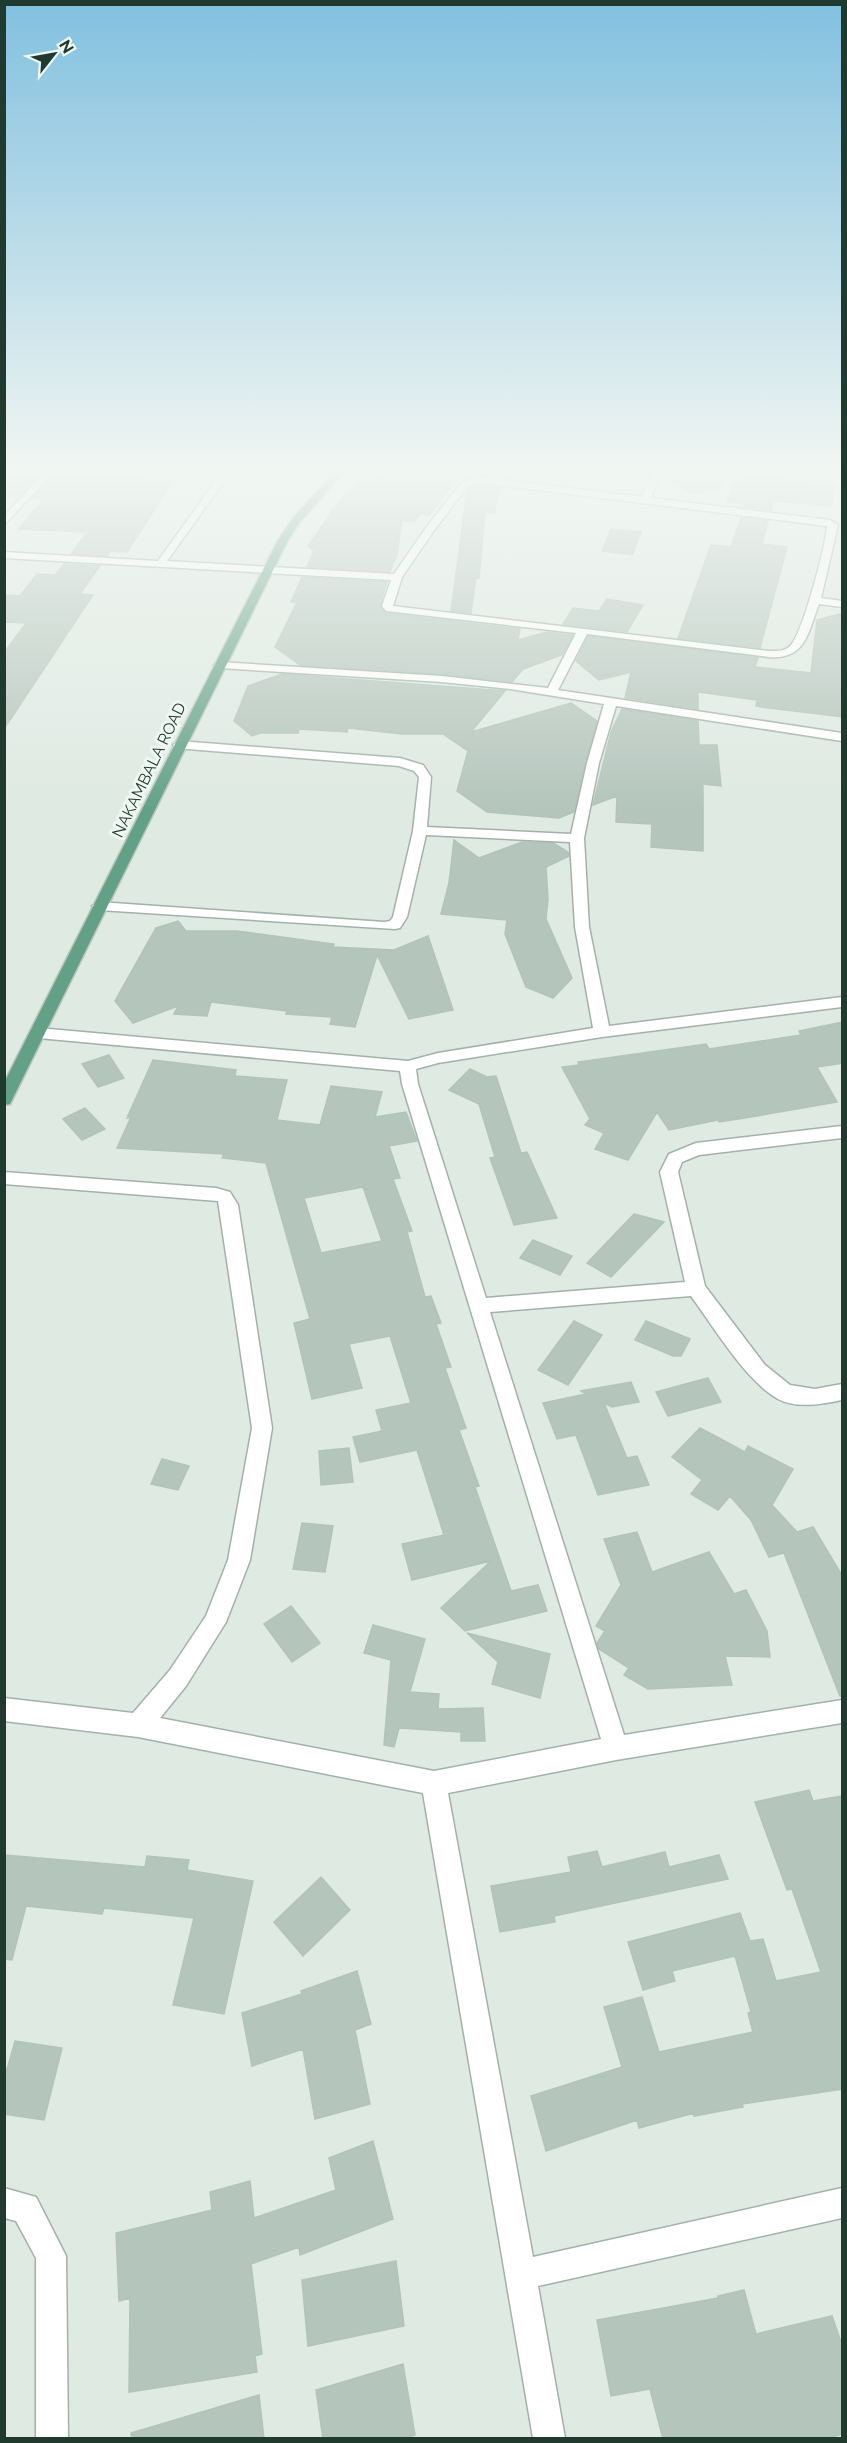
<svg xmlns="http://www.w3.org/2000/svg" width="847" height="2443" font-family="Raleway,sans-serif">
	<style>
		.building { fill: #b4c5bc; stroke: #b1c4b9; stroke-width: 1.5; fill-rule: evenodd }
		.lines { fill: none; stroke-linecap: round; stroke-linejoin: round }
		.minor-casing { stroke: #a2b2a9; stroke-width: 3 }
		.major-casing { stroke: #bcc4c1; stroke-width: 3 }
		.minor { fill: #fff; fill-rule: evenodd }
		.major { fill: #63a187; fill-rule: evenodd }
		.labels { text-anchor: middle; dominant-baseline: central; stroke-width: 6; stroke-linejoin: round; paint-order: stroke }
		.far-street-label { font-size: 16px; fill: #203a2f; stroke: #eff7f2 }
	</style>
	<rect width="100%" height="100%" fill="#dfeae3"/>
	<path class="building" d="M143,469H176L174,471L179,472L127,552L111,551L107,556L71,554L87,532L19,529L44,498H33L53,476L136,479Z
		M384,469H465L429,515L420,514L414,522L402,520L397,554L390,572L307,567L314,551L308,546L339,501L362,479L374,480Z
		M470,469H505L502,478L480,475L469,478Z
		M664,469H730L718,488L694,494L662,476Z
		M737,473L834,485L832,506L773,501L771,510L744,507L745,504L727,502Z
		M4,474L39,475L19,497L4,496Z
		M480,485L500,488L494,513L485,512L479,578L476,577L471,613L451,611L467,491Z
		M741,518L768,521L762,544L787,547L760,648L678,638L711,545L731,547Z
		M611,529L641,532L632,555L602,551Z
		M64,564L100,566L80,594L93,595L4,729V653L26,623L4,622V595L20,596L37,574L55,575Z
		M302,577L387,582L380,605L385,613L520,629L518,640L547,632L573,635L562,655L523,669L512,682L442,674L300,665L275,647L297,602H291Z
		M607,599L643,605L627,632L563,624L573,608L599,611Z
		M843,613V717L761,707L756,706L757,700L698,692V709L625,698L631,672L599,680L576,661L588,636L758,658L755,667L811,673L817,620Z
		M282,674L505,691L471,732L571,703L597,721L574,812L559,818L487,812L457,791L468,751L443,734H402L348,728L347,732L299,729L298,733H260L252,736L234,721L248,686Z
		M622,709L698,721L699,745H717L721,786L703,784V851L651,847L652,824L616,822L617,796L593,805L611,732Z
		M454,840L479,858L522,842L553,843L568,852L569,856L546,867L548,899L546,919L572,978L553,998L526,987L505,934L507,920L441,914L449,883Z
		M178,921L186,931H237L334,944L333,947L394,950L428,936L453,1010L409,1019L377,955L355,1027L330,1024L332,1017L286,1014L287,1011L211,1002L207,1016L174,1014L178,1006L133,1023L115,1001L156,928Z
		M843,1022V1063L817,1067L837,1102L745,1118L719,1122L718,1120L669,1130L657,1112L628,1160L595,1149L604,1133L585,1125L590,1119L562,1067L579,1065L578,1062L706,1044L709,1049L801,1035L799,1031Z
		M109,1055L124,1078L98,1087L82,1064Z
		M153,1060L236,1070L235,1076L287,1080L277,1120L320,1125L331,1086L382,1092L375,1117L406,1112L417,1141L389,1146L400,1178L393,1179L412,1231L407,1232L425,1297L431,1296L441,1323L436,1324L451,1367L445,1368L466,1428L459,1430L479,1486L475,1487L511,1591L538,1585L547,1611L465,1631L441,1608L491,1561L412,1580L402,1544L444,1535L417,1450L360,1462L353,1437L382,1431L376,1410L411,1403L390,1336L349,1344L362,1388L312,1399L294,1323L310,1319L266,1163L222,1158L224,1154L117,1148L131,1117L127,1118ZM363,1187L382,1241L321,1253L304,1198Z
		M470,1069L487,1077L496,1076L521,1153L527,1152L557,1218L514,1225L490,1158L495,1157L479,1104L449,1090Z
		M85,1108L105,1129L82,1140L63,1119Z
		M634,1214L664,1222L611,1277L587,1263Z
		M533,1240L572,1256L560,1275L520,1258Z
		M574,1321L602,1335L568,1385L538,1370Z
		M646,1321L690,1339L681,1356H673L635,1340Z
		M708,1378L721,1402L668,1416L656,1392Z
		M631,1382L639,1402L612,1407L604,1403L627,1458L637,1456L649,1485L598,1495L576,1435L557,1439L543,1403L586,1394L581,1391Z
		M700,1428L745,1452L748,1446L793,1469L772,1505L797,1532L813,1527L843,1577V1696H840L784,1553L769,1557L751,1520L730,1496L718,1510L691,1494L702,1480L672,1457Z
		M349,1448L353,1482L321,1485L319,1451Z
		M162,1459L189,1466L178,1490L151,1484Z
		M302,1523L333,1526L325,1572L293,1569Z
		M637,1532L652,1572L709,1552L734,1594L746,1590L767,1631L770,1657L725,1656L732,1685L648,1689L624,1675L629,1668L599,1649L597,1643L605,1631L596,1626L621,1585L604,1539Z
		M291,1606L320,1643L292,1662L264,1624Z
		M373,1625L425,1639L410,1692L439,1694L438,1709L483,1708L485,1741H461V1732L399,1728L394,1747L384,1745L391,1660L364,1653Z
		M467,1633L550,1654L540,1698L492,1684L498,1662Z
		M809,1790L813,1801L843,1796V2089L742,2104L743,2107L694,2116V2113L639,2128L637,2120L546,2151L531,2096L622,2067L604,2007L642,1997L659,2052L753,2032L748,2013L751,2012L735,1956L672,1971L675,1981L643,1990L628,1942L740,1913L750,1941L763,1939L776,1981L821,1972L792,1889L787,1890L755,1802Z
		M597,1851L602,1867L665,1852L669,1867L719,1855L728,1879L554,1916L555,1922L500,1932L491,1886L571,1872L568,1857Z
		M4,1855L145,1867L147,1856L189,1860L187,1870L253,1881L224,2014L173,2005L194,1918L104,1908L102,1914L26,1906L12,1960L4,1959Z
		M321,1877L350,1910L303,1956L274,1922Z
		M357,1971L371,2024L355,2030L370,2104L315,2119L303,2049L252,2066L242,2013L302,1994L301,1991Z
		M15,2041L62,2048L44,2120L4,2114V2080Z
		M373,2141L393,2219L300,2255L299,2247L251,2264L262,2354L255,2356L257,2372L129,2392L130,2298L119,2301L116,2233L212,2210L210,2192L250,2181L254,2218L336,2190L329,2158Z
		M396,2261L404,2326L308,2346L302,2280Z
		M744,2290L756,2334L832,2316L843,2348V2434L826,2439H663L650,2389L611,2396L597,2320L718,2298V2296Z
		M403,2364L415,2435L403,2439H323L316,2390Z
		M259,2395L264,2439H132L131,2433Z"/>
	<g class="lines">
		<defs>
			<path id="minor" d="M48,469H57L4,525V516Z
				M224,469H233L167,561L394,574L428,525L462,482L480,477L642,497L653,469H662L651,498L830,520L838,525L821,598L842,601V607L819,604C808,632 806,660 769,657L587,634L558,690L842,733V741L616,706L599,763L584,838L589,927L609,1026L842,997V1007L602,1037L438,1063L416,1069L418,1084L486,1298L685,1282L660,1172L669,1154L696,1143L842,1126V1138L699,1155L682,1162L678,1172L705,1286L765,1365L790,1385L815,1389L842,1384V1400C823,1404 797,1409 778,1399C746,1381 713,1326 691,1296L490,1312L624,1735L842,1700V1723L616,1760L448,1793L533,2257L842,2188V2218L538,2286L565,2438H533L423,1793L138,1737L4,1721V1698L133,1713L170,1670L206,1616L228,1560L252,1428L218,1201L4,1184V1172L216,1188L230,1192L238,1205L272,1428L250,1560L226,1622L186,1686L160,1718L434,1771L601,1739L402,1084L400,1071L38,1038L30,1033L38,1028L408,1061L438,1053L593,1028L575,927L570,842L426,835L407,917L400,928L395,929L99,910L92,906L99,902L384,922L390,921L393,917L413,831L419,777L414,771L399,766L175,748L173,745L179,741L400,758L423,765L431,777L427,827L571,834L587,763L604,704L510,689L442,682L220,668L214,665L220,662L442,676L548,688L576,633L386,611L382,606L391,580L4,558V552L158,561ZM480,483L827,526C826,545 803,632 791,645C785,652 777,651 769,651L393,606L402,577L435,529L468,486Z
				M4,2188L36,2197L66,2256L68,2438H36V2258L16,2221L4,2218Z"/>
			<path id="major" d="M338,469H347L300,522L287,542L12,1100L10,1104L4,1105V1083L277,542L293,518Z
				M800,469L842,470V476L804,472Z"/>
		</defs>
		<use href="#minor" class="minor-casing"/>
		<use href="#major" class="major-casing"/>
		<use href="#minor" class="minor"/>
		<use href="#major" class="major"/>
	</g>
	<linearGradient id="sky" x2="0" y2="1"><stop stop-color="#81c0df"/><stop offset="0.58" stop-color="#f1f6f2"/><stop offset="1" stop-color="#f1f6f2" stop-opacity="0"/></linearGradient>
	<rect width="847" height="811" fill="url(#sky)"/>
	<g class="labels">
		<g class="far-street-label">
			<text transform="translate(149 770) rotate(-64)">NAKAMBALA ROAD</text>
		</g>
	</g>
	<rect width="847" height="2443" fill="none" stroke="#203a2f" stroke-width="12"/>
	<g transform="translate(54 54) rotate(59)" stroke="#eff7f2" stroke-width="4.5" paint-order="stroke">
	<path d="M0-4.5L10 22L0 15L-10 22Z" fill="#203a2f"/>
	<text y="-9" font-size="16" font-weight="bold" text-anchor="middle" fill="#203a2f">N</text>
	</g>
</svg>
